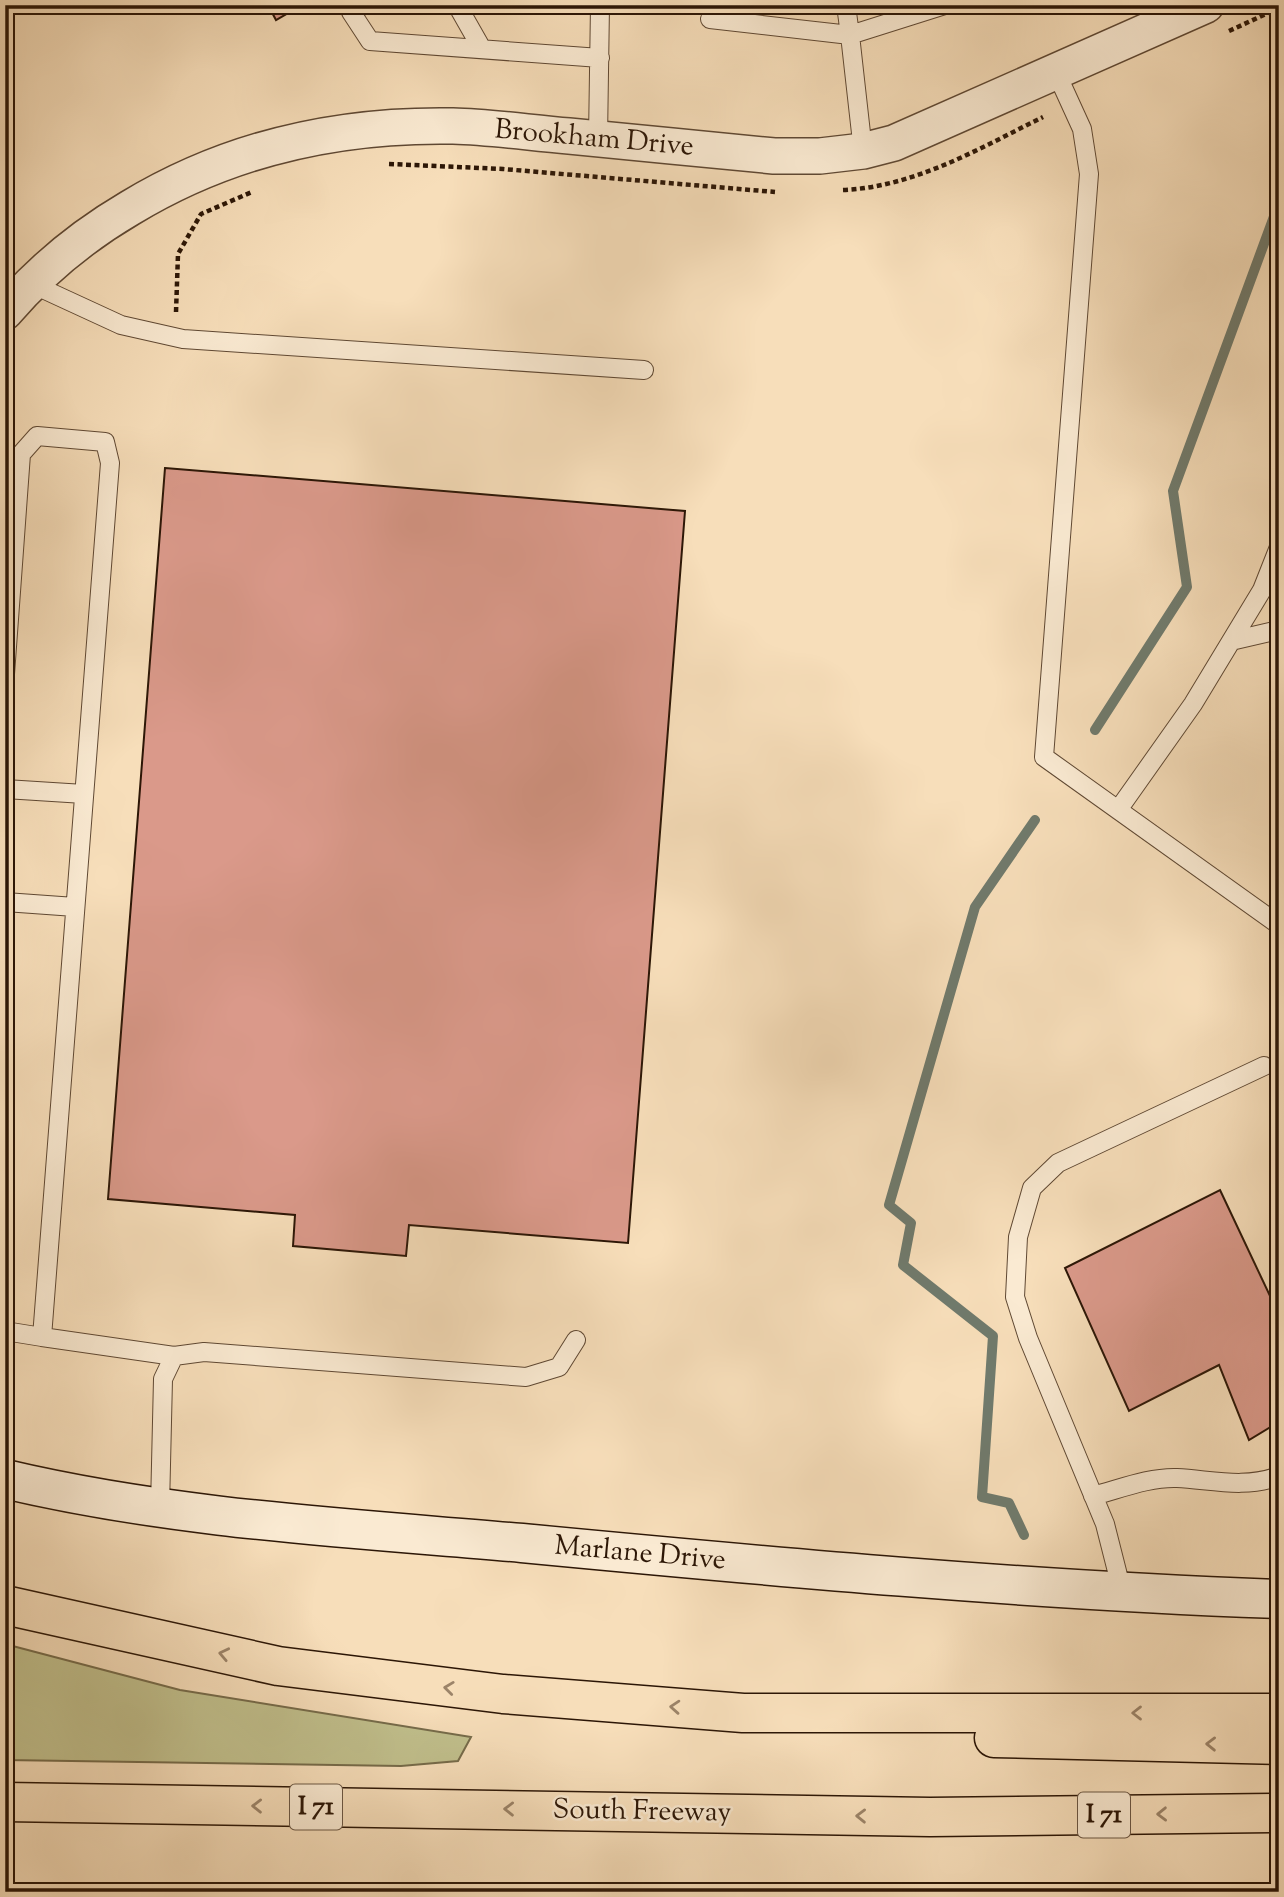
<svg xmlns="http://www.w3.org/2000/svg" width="1284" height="1897" font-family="'Sorts Mill Goudy',serif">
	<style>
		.green { fill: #c1c08d; stroke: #766b4a; stroke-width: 2 }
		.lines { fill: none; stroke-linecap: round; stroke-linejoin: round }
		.stream { stroke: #707a6c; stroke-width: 10 }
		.building { fill: #da998a; stroke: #2c1606; stroke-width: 2 }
		.lane-casing { stroke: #5f4833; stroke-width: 20 }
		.street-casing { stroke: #5f4833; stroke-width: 38 }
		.secondary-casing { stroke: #2c1606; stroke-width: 41 }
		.highway-casing { stroke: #2c1606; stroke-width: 41 }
		.path { stroke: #2c1606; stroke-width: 4.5; stroke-dasharray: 5 3.5; stroke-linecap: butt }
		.lane { stroke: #faead2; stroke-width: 18 }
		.street { stroke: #faead2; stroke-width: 35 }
		.secondary { stroke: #faead2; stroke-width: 38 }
		.highway { stroke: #f7deba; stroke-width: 38 }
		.oneway { stroke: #9c8469 }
		.labels { text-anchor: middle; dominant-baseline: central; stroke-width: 5; stroke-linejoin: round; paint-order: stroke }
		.shield { fill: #faead2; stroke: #6a5643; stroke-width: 2 }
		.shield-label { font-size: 26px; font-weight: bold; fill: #2c1606 }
		.street-label { font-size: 28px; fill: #2c1606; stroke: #faead2 }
	</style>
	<rect width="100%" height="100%" fill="#f7deba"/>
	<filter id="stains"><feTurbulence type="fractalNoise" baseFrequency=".00286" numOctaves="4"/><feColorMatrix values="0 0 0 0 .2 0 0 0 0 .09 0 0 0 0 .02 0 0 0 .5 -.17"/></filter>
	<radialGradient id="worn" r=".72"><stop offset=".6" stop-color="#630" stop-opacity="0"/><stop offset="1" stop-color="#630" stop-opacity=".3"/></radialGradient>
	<path class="green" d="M5,1644L180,1690L471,1737L458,1761L401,1766L5,1760Z"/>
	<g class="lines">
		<path class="stream" d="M1095,730L1187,587L1173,491L1279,203
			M1024,1535L1009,1503L982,1497L993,1336L903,1265L911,1223L889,1205L975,907L1035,820"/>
	</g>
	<path class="building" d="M268,5H302L276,20Z
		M165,468L685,511L628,1243L409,1225L406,1256L293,1246L295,1215L108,1199Z
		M1220,1190L1279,1315V1422L1249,1440L1219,1365L1129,1411L1065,1268Z"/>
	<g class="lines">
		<defs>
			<path id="lane" d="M363,5L351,12L370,41L600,58
				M457,5L482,49
				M710,19L850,35L846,5
				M1056,72L1082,129L1089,174L1044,757L1279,925
				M598,139L600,5
				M863,151L850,35L945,5
				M32,284L121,325L183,339L644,370
				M1231,641L1279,630
				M5,674L21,454L37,436L105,442L110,463L42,1337L5,1331
				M5,789L84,794
				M1118,810L1193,704L1262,590L1279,547
				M5,902L75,907
				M42,1337L174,1356
				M1093,1496C1120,1489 1149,1477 1177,1478C1213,1480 1244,1489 1279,1476
				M160,1507L163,1379L174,1356L204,1352L526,1377L559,1367L576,1340
				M1122,1591L1105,1524L1028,1338L1015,1297L1018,1237L1032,1188L1058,1163L1264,1066"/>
			<path id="street" d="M5,312C40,271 84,235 130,208C229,148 339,124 453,126C492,127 531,133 569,136C637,143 706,149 774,156H820L863,151L894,143L1206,5"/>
			<path id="secondary" d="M5,1479C174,1519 350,1528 522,1543C774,1567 1026,1590 1279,1599"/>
			<path id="highway" d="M5,1605L278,1666L503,1694L743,1713H1279
				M994,1738L1279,1745
				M5,1802L930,1817L1279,1813"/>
		</defs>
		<use href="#lane" class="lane-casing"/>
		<use href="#street" class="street-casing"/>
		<use href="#secondary" class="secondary-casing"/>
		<use href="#highway" class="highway-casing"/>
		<path class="path" d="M1229,31L1279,8
			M389,164L503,169L775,192
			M843,190C915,187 980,148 1043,117
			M176,312L178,254L201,214L252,192"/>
		<use href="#lane" class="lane"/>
		<use href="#street" class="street"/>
		<use href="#secondary" class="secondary"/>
		<use href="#highway" class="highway"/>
	</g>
	<defs><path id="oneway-chevron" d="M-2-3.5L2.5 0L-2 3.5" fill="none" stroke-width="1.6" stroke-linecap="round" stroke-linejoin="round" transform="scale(1.75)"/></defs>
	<g class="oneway">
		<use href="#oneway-chevron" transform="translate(224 1654) rotate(-168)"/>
		<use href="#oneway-chevron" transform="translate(449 1688) rotate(-173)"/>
		<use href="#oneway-chevron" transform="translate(675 1707) rotate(-176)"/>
		<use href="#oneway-chevron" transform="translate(1137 1713) rotate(-180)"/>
		<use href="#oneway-chevron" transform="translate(1211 1744) rotate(-179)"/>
		<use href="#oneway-chevron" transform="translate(257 1806) rotate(-179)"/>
		<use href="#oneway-chevron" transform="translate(509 1809) rotate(-179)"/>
		<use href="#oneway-chevron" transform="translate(1162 1814) rotate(179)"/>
		<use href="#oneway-chevron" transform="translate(861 1816) rotate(-179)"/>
	</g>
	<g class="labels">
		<g class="shield">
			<rect x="290" y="1784.5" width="52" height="45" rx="5"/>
			<rect x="1078" y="1792.5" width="52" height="45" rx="5"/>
		</g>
		<g class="shield-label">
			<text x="316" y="1807">I 71</text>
			<text x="1104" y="1815">I 71</text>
		</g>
		<g class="street-label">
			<text transform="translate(594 139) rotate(5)">Brookham Drive</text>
			<text transform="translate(640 1554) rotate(5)">Marlane Drive</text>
			<text transform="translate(642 1812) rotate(1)">South Freeway</text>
		</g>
	</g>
	<rect width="1284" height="1897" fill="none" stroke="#f7deba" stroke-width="28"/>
	<rect x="7" y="7" width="1270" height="1883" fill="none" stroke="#2c1606" stroke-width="3.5"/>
	<rect x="14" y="14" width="1256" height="1869" fill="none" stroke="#2c1606" stroke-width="2"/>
	<rect width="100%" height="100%" filter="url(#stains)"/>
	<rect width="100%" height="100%" fill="url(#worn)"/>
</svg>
